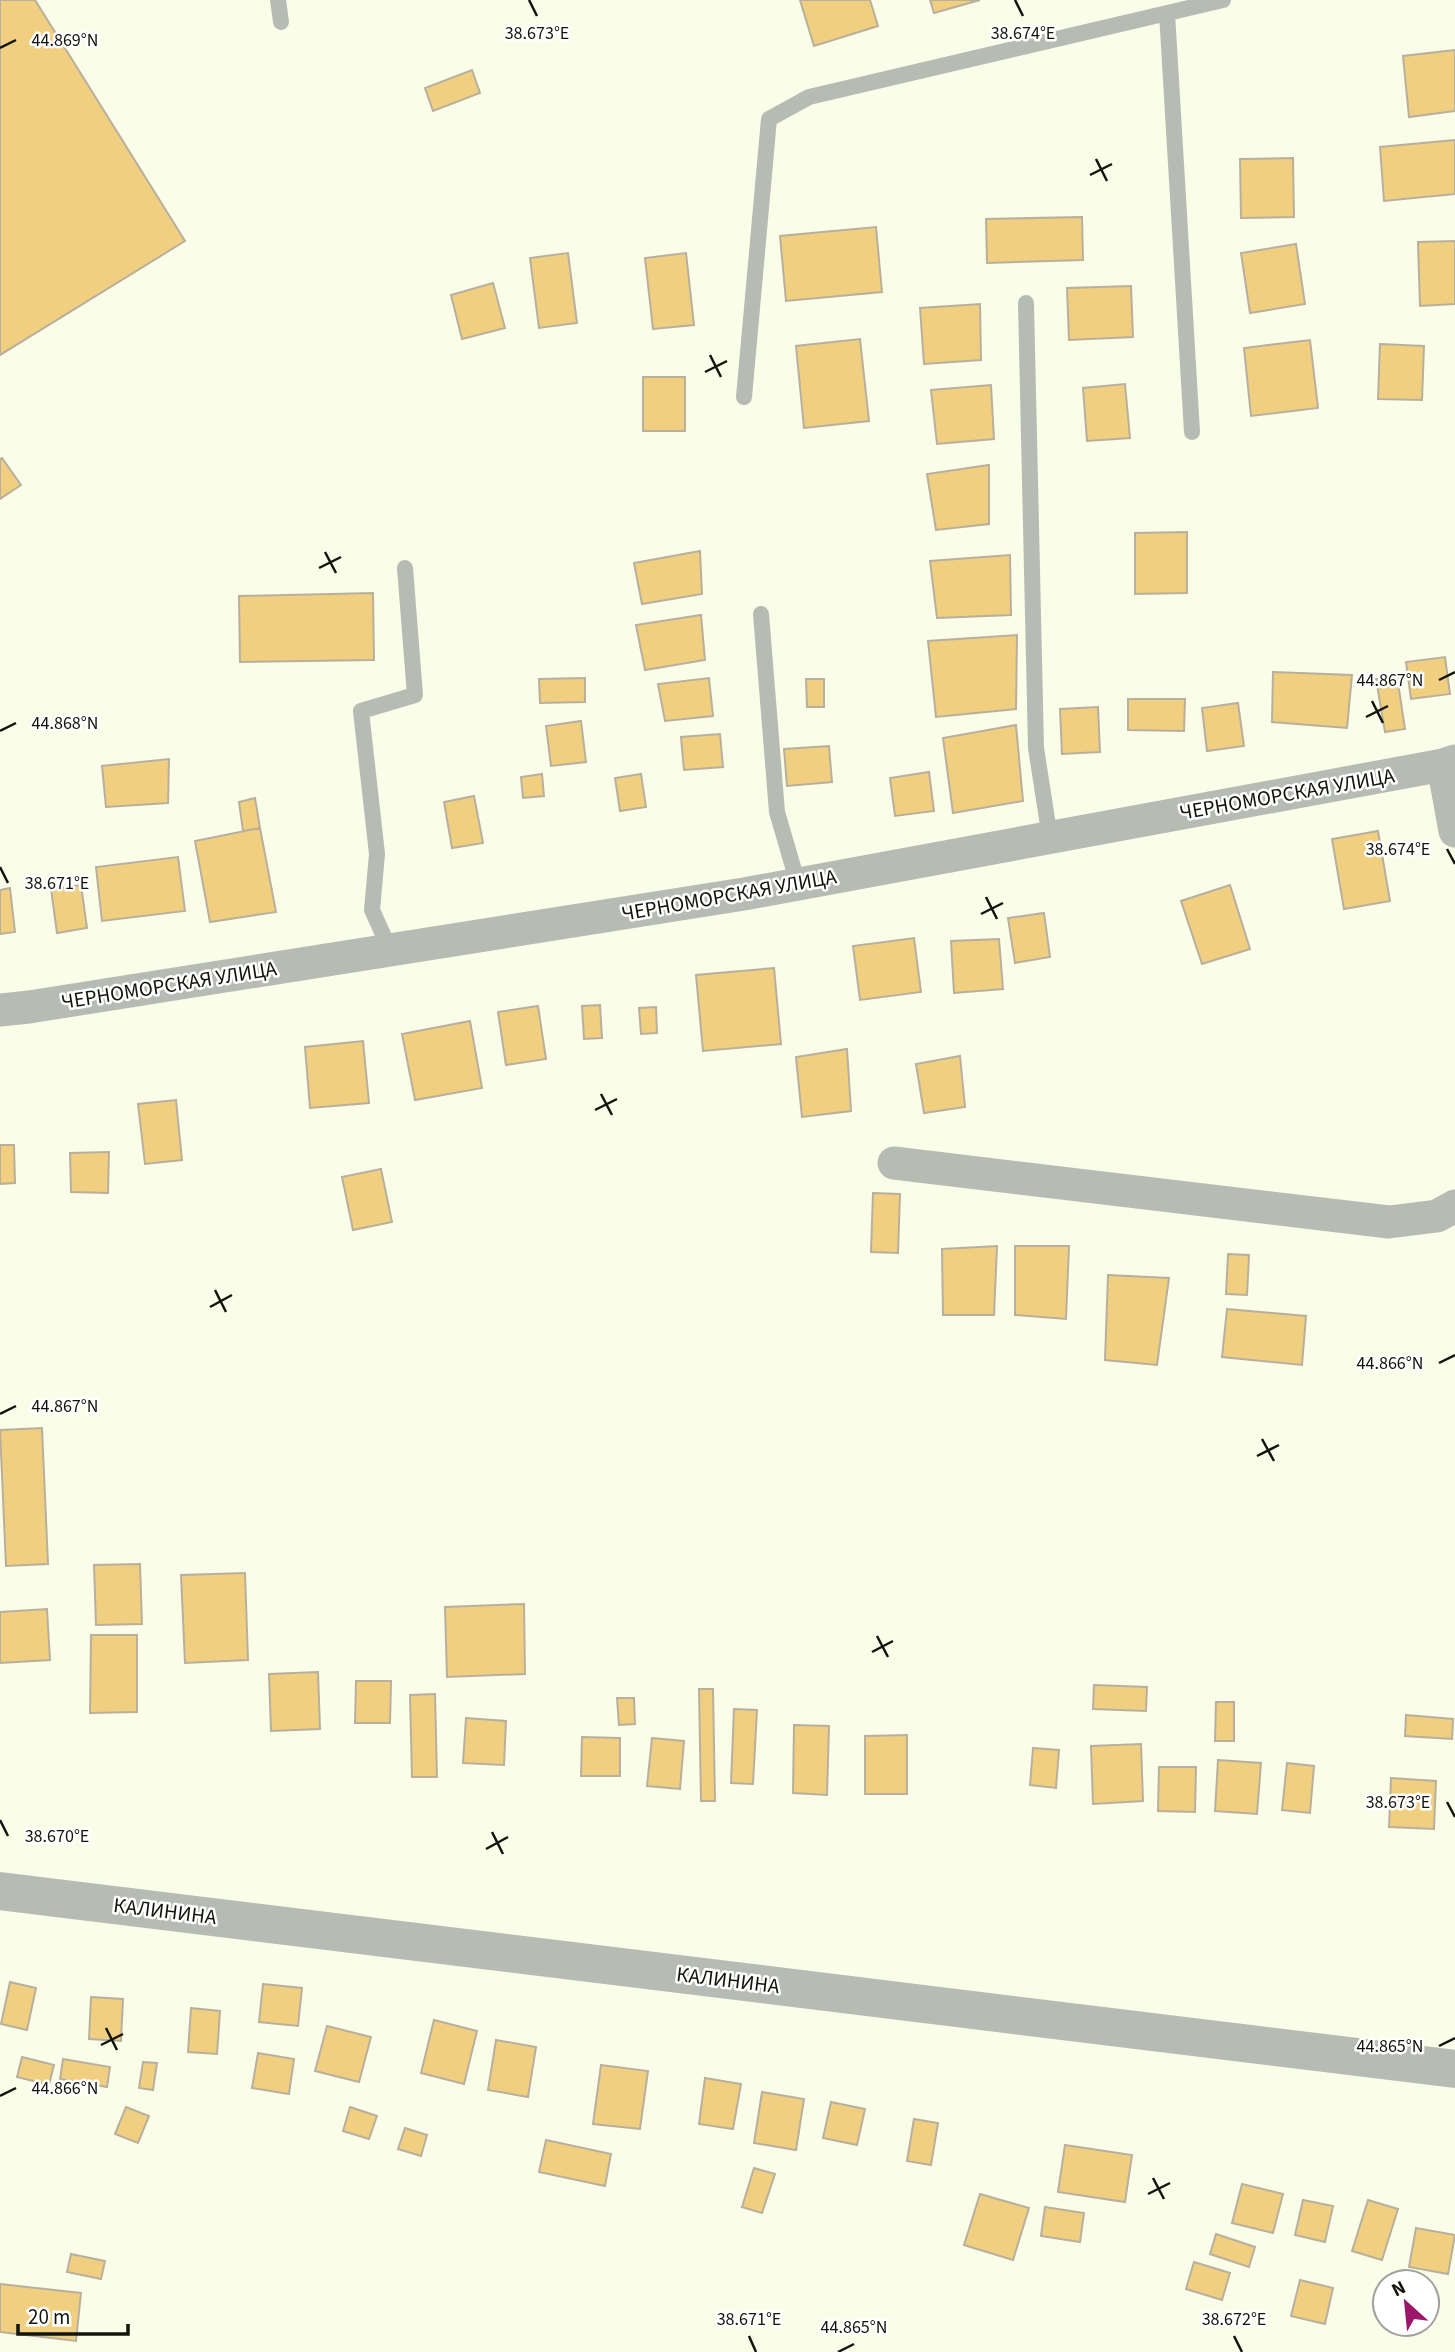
<svg xmlns="http://www.w3.org/2000/svg" width="1455" height="2352" font-family="'Source Sans 3',sans-serif">
	<style>
		.building { fill: #f0cf80; stroke: #b8b09d; stroke-width: 2 }
		.lines { fill: none; stroke-linecap: round; stroke-linejoin: round }
		.service { stroke: #b6bcb4; stroke-width: 16 }
		.minor { stroke: #b6bcb4; stroke-width: 33 }
		.tertiary { stroke: #b6bcb4; stroke-width: 38 }
		.ticks { fill: none; stroke: #13140d; stroke-width: 2.5 }
		.labels { text-anchor: middle; dominant-baseline: central; stroke-width: 5; stroke-linejoin: round; paint-order: stroke }
		.street-label { font-size: 21px; fill: #13140d; stroke: #fff }
		.ticks-label { font-size: 18px; text-anchor: middle; fill: #13140d; stroke: #fff; stroke-width: 5; stroke-linejoin: round; paint-order: stroke }
	</style>
	<rect width="100%" height="100%" fill="#fafde7"/>
	<path class="building" d="M0,0H35L185,241L0,355Z
		M800,0H870L878,26L814,46Z
		M930,0H980L934,13Z
		M1455,50V111L1409,117L1403,56Z
		M472,70L480,93L433,111L425,88Z
		M1455,140V194L1384,201L1380,147Z
		M1293,158L1294,217L1241,218L1240,159Z
		M1082,217L1083,260L987,263L986,219Z
		M876,227L882,292L786,301L780,236Z
		M1455,241V304L1420,306L1418,242Z
		M1296,244L1305,304L1250,313L1241,253Z
		M568,253L577,323L539,328L530,258Z
		M686,253L694,325L653,329L645,258Z
		M493,283L505,328L462,339L451,295Z
		M1131,286L1133,337L1069,340L1067,288Z
		M980,304L981,360L924,364L920,308Z
		M860,339L869,421L804,428L796,346Z
		M1310,340L1318,408L1251,416L1244,348Z
		M1380,344L1424,346L1422,400L1378,399Z
		M643,377H685V431H643Z
		M1125,384L1130,438L1087,441L1083,388Z
		M991,385L994,439L937,444L931,390Z
		M2,458L21,485L0,499V459Z
		M989,465V524L936,530L927,474Z
		M1187,532V593L1135,594V533Z
		M700,551L702,594L642,604L634,563Z
		M1010,555L1011,615L937,618L930,561Z
		M373,593L374,660L240,662L239,596Z
		M701,615L705,660L645,670L636,625Z
		M1017,635L1016,709L936,717L928,641Z
		M1445,657L1450,694L1411,699L1406,662Z
		M1273,672L1352,675L1347,728L1272,722Z
		M1397,676L1405,729L1385,732L1376,679Z
		M585,678V702L540,703L539,679Z
		M709,678L713,716L665,721L658,684Z
		M806,679H824V707H807Z
		M1128,699H1185L1184,731L1128,730Z
		M1238,703L1244,746L1207,751L1202,708Z
		M1098,707L1100,752L1062,754L1060,709Z
		M581,721L586,762L551,766L546,726Z
		M1016,725L1023,801L953,813L943,738Z
		M720,734L723,767L684,770L681,737Z
		M829,746L832,782L787,786L784,749Z
		M169,759L168,803L106,807L102,766Z
		M929,772L934,811L895,816L890,778Z
		M542,774L544,796L523,798L521,777Z
		M641,774L646,807L620,811L615,778Z
		M474,796L483,843L452,848L444,802Z
		M255,798L260,828L243,831L239,802Z
		M260,828L276,912L210,922L195,841Z
		M1378,831L1390,901L1344,909L1332,839Z
		M178,857L185,911L102,921L96,867Z
		M81,885L87,928L57,933L51,889Z
		M1230,885L1250,949L1202,964L1181,901Z
		M10,888L15,932L0,934V890Z
		M1044,913L1050,957L1015,963L1008,918Z
		M914,938L921,992L860,1000L853,946Z
		M999,939L1003,989L954,993L951,941Z
		M774,968L781,1044L703,1051L696,975Z
		M600,1005L602,1038L584,1039L582,1006Z
		M538,1006L546,1059L506,1065L498,1012Z
		M656,1007L657,1033L641,1034L639,1008Z
		M470,1021L482,1088L415,1100L402,1034Z
		M363,1041L369,1103L310,1108L305,1047Z
		M847,1049L851,1111L802,1117L796,1057Z
		M960,1056L965,1107L924,1113L916,1064Z
		M176,1100L182,1160L145,1164L138,1104Z
		M0,1145H14L15,1183L0,1184Z
		M109,1152L108,1193L71,1192L70,1153Z
		M381,1169L392,1222L353,1230L342,1177Z
		M873,1193L900,1194L898,1253L871,1252Z
		M997,1246L994,1315H943L942,1249Z
		M1015,1246H1069L1066,1319L1015,1315Z
		M1228,1254L1249,1255L1247,1295L1226,1294Z
		M1108,1275L1169,1278L1157,1365L1105,1360Z
		M1227,1309L1306,1316L1302,1365L1222,1357Z
		M42,1428L48,1564L6,1566L0,1430Z
		M140,1564L142,1624L96,1625L94,1565Z
		M245,1573L248,1660L185,1663L181,1575Z
		M524,1604L525,1674L447,1677L445,1607Z
		M47,1609L50,1660L0,1663V1612Z
		M91,1635H137V1712L90,1713Z
		M318,1672L320,1729L271,1731L269,1674Z
		M356,1681H391L390,1723H355Z
		M1094,1685L1147,1687L1146,1711L1093,1709Z
		M699,1689H713L715,1801H701Z
		M435,1694L437,1777H412L410,1695Z
		M617,1698H634L635,1724L619,1725Z
		M1216,1702H1234V1741H1215Z
		M734,1709L757,1710L753,1784L731,1783Z
		M1406,1715L1453,1719L1452,1739L1405,1736Z
		M466,1718L506,1721L504,1765L463,1763Z
		M794,1725L829,1726L827,1795L793,1793Z
		M907,1735V1794H865V1736Z
		M582,1737L620,1738V1776H581Z
		M652,1738L684,1741L680,1789L647,1786Z
		M1141,1744L1143,1801L1093,1804L1091,1746Z
		M1033,1748L1059,1750L1056,1788L1030,1785Z
		M1218,1760L1261,1763L1257,1814L1215,1811Z
		M1287,1763L1314,1766L1310,1813L1282,1810Z
		M1159,1767H1196L1195,1812L1158,1811Z
		M1391,1778L1436,1781L1434,1829L1389,1827Z
		M10,1982L36,1988L27,2030L1,2024Z
		M263,1984L302,1988L298,2026L259,2022Z
		M91,1997L123,1999L121,2041L89,2039Z
		M191,2008L220,2011L217,2054L188,2052Z
		M434,2020L477,2031L464,2084L421,2073Z
		M327,2026L371,2037L359,2082L315,2071Z
		M496,2040L536,2047L528,2097L488,2090Z
		M258,2053L294,2059L289,2094L252,2088Z
		M22,2057L54,2065L49,2085L17,2077Z
		M63,2059L110,2067L107,2087L60,2079Z
		M143,2062L157,2063L153,2090L139,2088Z
		M601,2065L648,2071L640,2129L593,2124Z
		M705,2078L741,2084L733,2129L699,2124Z
		M762,2092L804,2099L796,2150L754,2143Z
		M831,2102L865,2109L857,2145L823,2138Z
		M126,2107L149,2116L138,2143L115,2134Z
		M350,2107L377,2116L369,2139L343,2131Z
		M914,2119L938,2123L931,2165L907,2161Z
		M405,2128L427,2135L421,2156L398,2149Z
		M546,2140L611,2154L605,2186L539,2172Z
		M1065,2145L1132,2155L1125,2202L1058,2192Z
		M754,2168L775,2174L762,2213L742,2207Z
		M1242,2184L1283,2194L1273,2233L1232,2223Z
		M980,2194L1029,2208L1013,2260L964,2245Z
		M1303,2200L1333,2206L1325,2242L1295,2235Z
		M1368,2200L1398,2209L1382,2260L1352,2251Z
		M1045,2207L1084,2213L1080,2242L1041,2236Z
		M1416,2228L1455,2235L1448,2274L1409,2267Z
		M1216,2234L1255,2247L1249,2267L1210,2254Z
		M71,2254L105,2261L101,2279L67,2272Z
		M1194,2262L1230,2273L1222,2300L1186,2289Z
		M1300,2280L1333,2288L1325,2324L1291,2316Z
		M0,2284L81,2293L76,2341L0,2332Z"/>
	<g class="lines">
		<path class="service" d="M278,0L281,22
			M1167,13L1192,432
			M1026,303L1036,748L1050,838
			M744,397L769,119L809,97L1223,0
			M761,614L777,812L798,884
			M390,950L372,910L377,854L361,711L415,695L405,568"/>
		<path class="minor" d="M1443,765L1455,831
			M0,1010L29,1007L744,894L1443,765L1455,761
			M894,1163L1389,1222L1437,1216L1455,1206"/>
		<path class="tertiary" d="M0,1891L1455,2069"/>
	</g>
	<path class="ticks" d="M529,0L537,16M1015,0L1023,16M0,48L16,40M1096,159L1107,181M1090,175L1112,164M710,355L721,377M705,372L727,361M325,552L336,573M319,568L341,557M1439,680L1455,672M1372,701L1383,723M1366,717L1388,706M0,731L16,723M1447,849L1455,864M0,867L8,883M986,897L997,919M981,914L1003,903M601,1094L612,1115M595,1110L617,1099M215,1290L226,1312M210,1307L232,1295M1439,1363L1455,1355M0,1414L16,1406M1262,1439L1274,1461M1257,1456L1279,1445M877,1636L888,1657M872,1652L893,1641M1447,1802L1455,1817M0,1820L8,1836M492,1832L503,1854M486,1849L508,1837M106,2028L117,2050M101,2045L123,2034M1439,2046L1455,2038M0,2096L16,2088M1153,2178L1164,2199M1148,2194L1170,2183M749,2336L756,2352M1234,2336L1242,2352M838,2352L854,2344"/>
	<g class="labels">
		<g class="street-label">
			<text transform="translate(1287 794) rotate(-10)">ЧЕРНОМОРСКАЯ УЛИЦА</text>
			<text transform="translate(729 895) rotate(-10)">ЧЕРНОМОРСКАЯ УЛИЦА</text>
			<text transform="translate(169 985) rotate(-9)">ЧЕРНОМОРСКАЯ УЛИЦА</text>
			<text transform="translate(165 1911) rotate(7)">КАЛИНИНА</text>
			<text transform="translate(728 1980) rotate(7)">КАЛИНИНА</text>
		</g>
	</g>
	<g class="ticks-label">
		<text x="537" y="39">38.673°E</text>
		<text x="1023" y="39">38.674°E</text>
		<text x="65" y="46">44.869°N</text>
		<text x="1390" y="686">44.867°N</text>
		<text x="65" y="729">44.868°N</text>
		<text x="1398" y="855">38.674°E</text>
		<text x="57" y="889">38.671°E</text>
		<text x="1390" y="1369">44.866°N</text>
		<text x="65" y="1412">44.867°N</text>
		<text x="1398" y="1808">38.673°E</text>
		<text x="57" y="1842">38.670°E</text>
		<text x="1390" y="2052">44.865°N</text>
		<text x="65" y="2094">44.866°N</text>
		<text x="749" y="2325">38.671°E</text>
		<text x="1234" y="2325">38.672°E</text>
		<text x="854" y="2333">44.865°N</text>
	</g>
	<g transform="translate(1406 2303) rotate(333)"><circle r="33" fill="#ffffff" stroke="#a1a19e" stroke-width="2"/>
	<path d="M0-5L12 26L0 18L-12 26Z" fill="#9a176a"/>
	<text y="-10" font-size="19" font-weight="bold" text-anchor="middle" fill="#13140d">N</text>
	</g>
	<path d="M18 2324v10h110v-10" fill="none" stroke="#13140d" stroke-width="3.5"/>
	<text x="28" y="2324" font-size="21" fill="#13140d" stroke="#ffffff" stroke-width="5" paint-order="stroke">20 m</text>
</svg>
